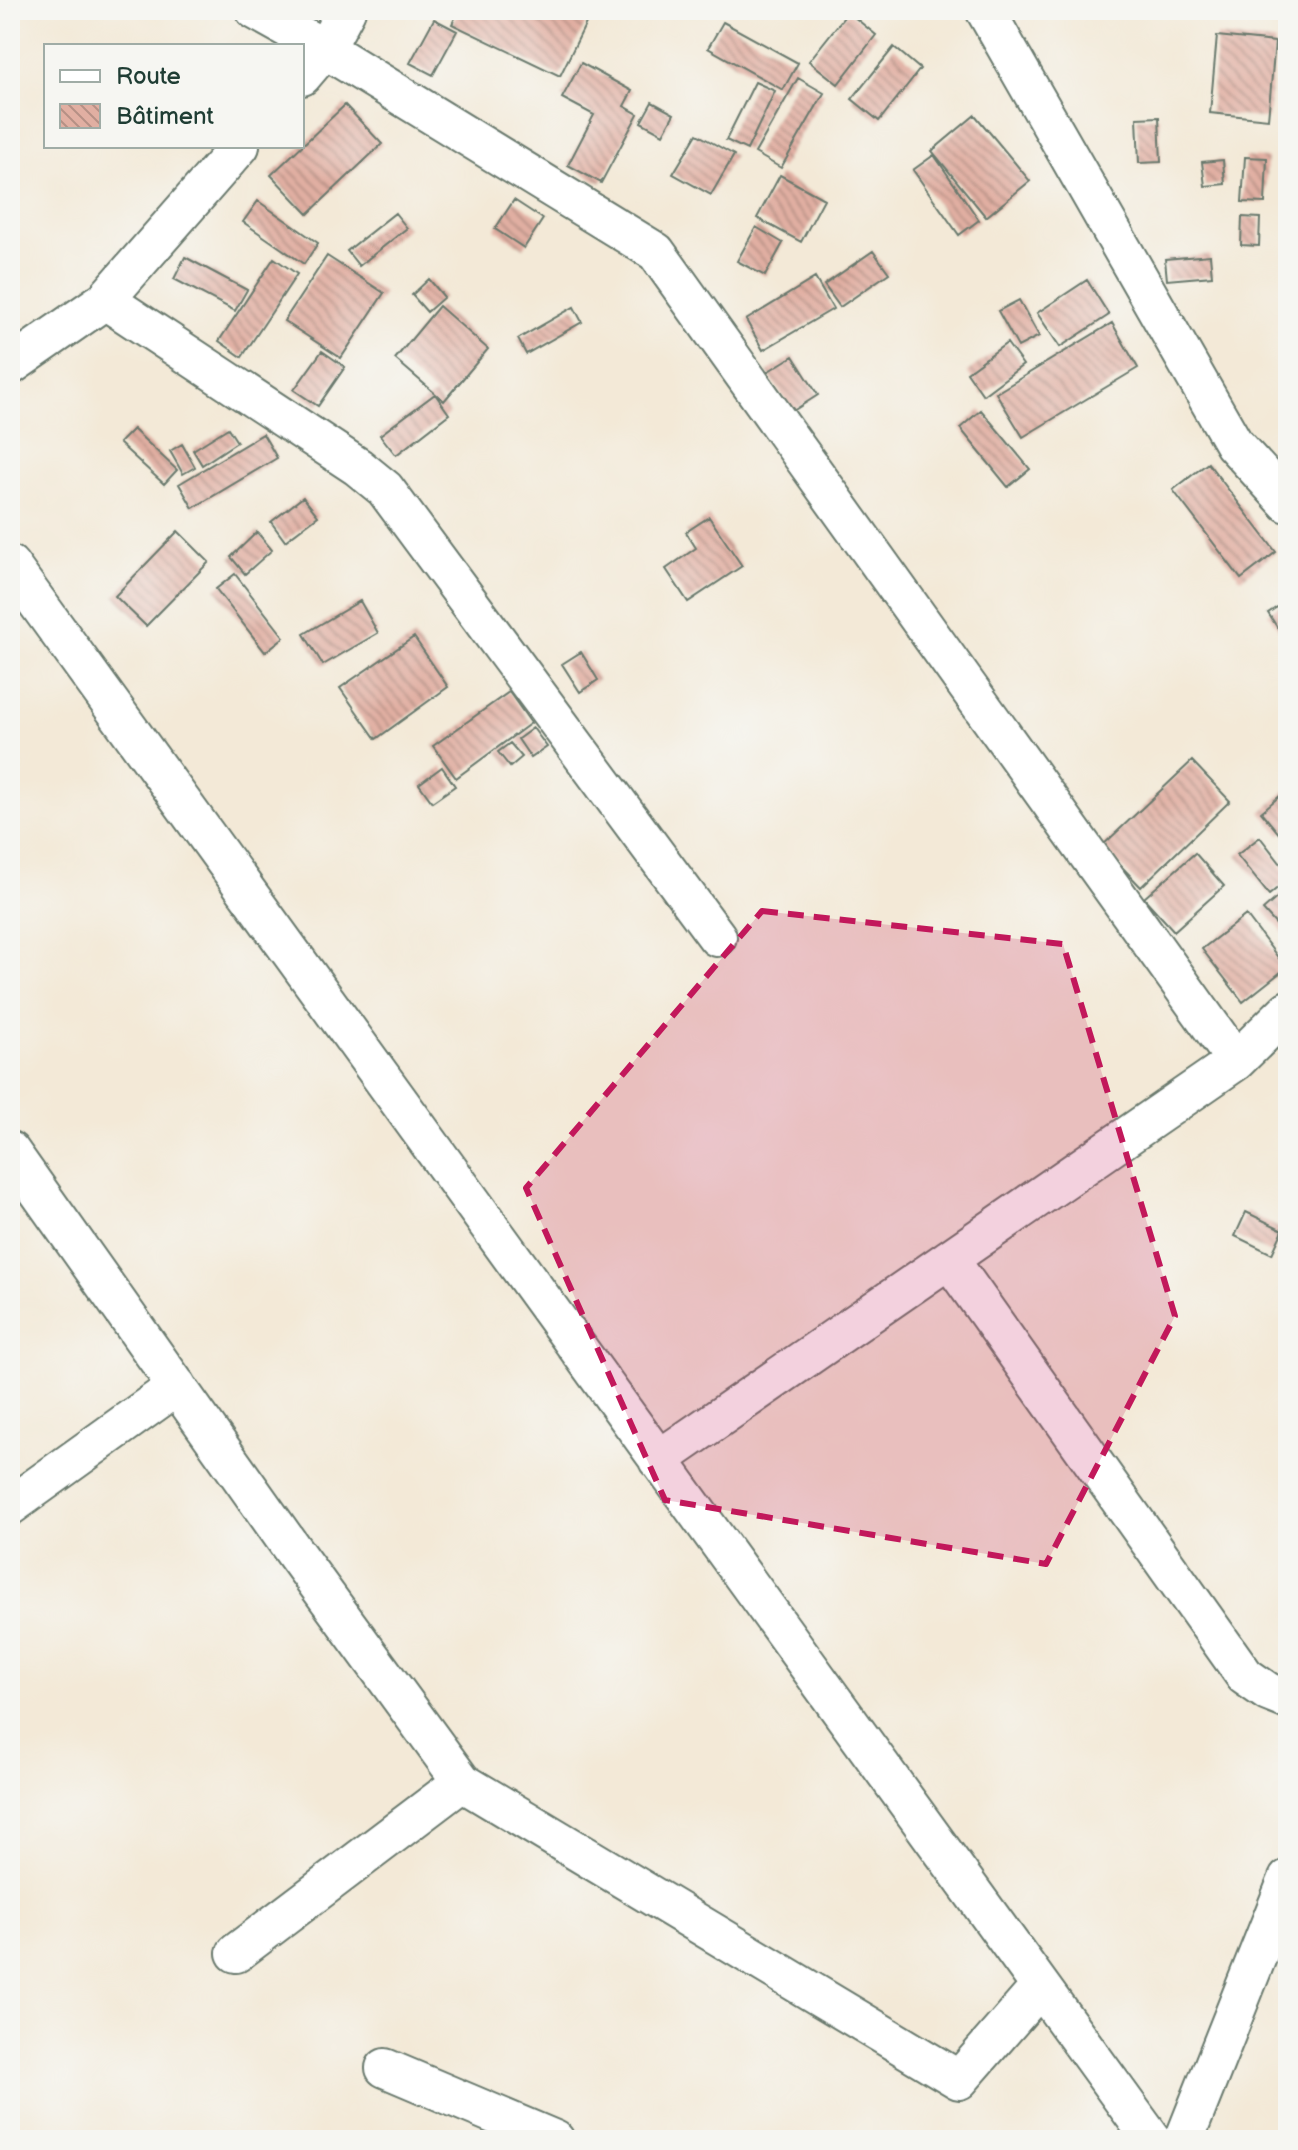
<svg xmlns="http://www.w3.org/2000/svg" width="1298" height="2150" font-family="'Balsamiq Sans',sans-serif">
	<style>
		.building { fill: url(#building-back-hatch) }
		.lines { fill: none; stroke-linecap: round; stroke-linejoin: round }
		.minor-casing { stroke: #69796d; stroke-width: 42 }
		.minor { stroke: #fff; stroke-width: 38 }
		.marked { fill: #c2185b; fill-opacity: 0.2; stroke: #c2185b; stroke-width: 6; stroke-dasharray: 16 10; stroke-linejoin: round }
	</style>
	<defs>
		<pattern id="building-back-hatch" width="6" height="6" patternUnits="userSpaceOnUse" patternTransform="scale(2)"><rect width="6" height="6" fill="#e1afa2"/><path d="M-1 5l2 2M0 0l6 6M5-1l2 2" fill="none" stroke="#b69085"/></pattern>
	</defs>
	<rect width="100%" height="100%" fill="#f6f6f2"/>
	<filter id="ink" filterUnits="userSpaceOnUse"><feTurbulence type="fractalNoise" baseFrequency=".0125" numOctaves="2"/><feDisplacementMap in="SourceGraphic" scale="16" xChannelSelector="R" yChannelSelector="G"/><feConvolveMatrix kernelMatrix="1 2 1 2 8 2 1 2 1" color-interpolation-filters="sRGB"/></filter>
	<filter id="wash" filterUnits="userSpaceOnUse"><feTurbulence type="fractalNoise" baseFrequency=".006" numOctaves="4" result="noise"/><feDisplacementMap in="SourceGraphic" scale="32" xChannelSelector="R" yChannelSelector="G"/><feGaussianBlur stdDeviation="1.8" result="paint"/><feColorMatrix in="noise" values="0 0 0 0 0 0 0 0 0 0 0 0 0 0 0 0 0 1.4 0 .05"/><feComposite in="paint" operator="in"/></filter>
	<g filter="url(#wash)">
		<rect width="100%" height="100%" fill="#f3e9d7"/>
		<g id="blocks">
			<path class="building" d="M459,10H563L587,21L560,76L452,24Z
				M848,12L876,35L838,84L809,61Z
				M434,19L457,31L433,75L410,63Z
				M723,22L798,63L783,90L708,48Z
				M1217,36L1275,42L1268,119L1210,113Z
				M894,47L920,69L879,121L852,99Z
				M581,63L632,91L624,106L638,114L601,183L568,165L594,115L562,98Z
				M798,78L824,93L781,168L755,153Z
				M755,82L775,91L747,150L726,140Z
				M652,102L674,114L663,134L641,122Z
				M345,105L382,144L308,214L271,175Z
				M975,115L1030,181L986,217L932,151Z
				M1159,117L1161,162L1139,163L1137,118Z
				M697,134L734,155L711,195L673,174Z
				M934,155L979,220L959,235L913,170Z
				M1245,157L1267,158L1265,203L1242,202Z
				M1223,160L1225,184L1205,186L1202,162Z
				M780,175L824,199L801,242L757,218Z
				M514,200L543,219L524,248L495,229Z
				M258,201L318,243L304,264L243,222Z
				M395,213L407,228L359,266L347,251Z
				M1242,217L1260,218L1259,246L1241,245Z
				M756,227L783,243L765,276L737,261Z
				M873,251L889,273L840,307L824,285Z
				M1210,255L1212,276L1167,280L1165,259Z
				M327,256L384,293L341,358L284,321Z
				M185,257L247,290L235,311L174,279Z
				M274,258L297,274L242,357L219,341Z
				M815,278L833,309L763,350L746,320Z
				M429,279L444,297L427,312L412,295Z
				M1087,280L1109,315L1060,347L1037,313Z
				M1019,300L1039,336L1018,347L998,311Z
				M439,306L488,349L444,401L395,359Z
				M574,307L582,322L526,354L518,339Z
				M1112,323L1138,368L1023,437L996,393Z
				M1007,343L1023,365L983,395L967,372Z
				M322,351L345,367L318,406L294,390Z
				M793,356L818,395L793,411L767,372Z
				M435,394L449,414L396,455L380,435Z
				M981,410L1030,469L1008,487L960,428Z
				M228,428L237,442L202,465L193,450Z
				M133,429L177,470L164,484L119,443Z
				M263,434L277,458L193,508L179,484Z
				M182,444L195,467L183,474L170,451Z
				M1208,463L1276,552L1241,579L1173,490Z
				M303,497L318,516L285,541L271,522Z
				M709,517L742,566L688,602L666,569L696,548L686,532Z
				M178,531L209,562L146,626L115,596Z
				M257,532L272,550L245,574L231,557Z
				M235,574L284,637L265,652L216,589Z
				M1288,600V624L1279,630L1268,613Z
				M360,601L378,633L323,665L304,634Z
				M414,637L448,687L376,739L340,688Z
				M581,652L598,680L580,692L562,664Z
				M509,692L531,723L456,778L433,746Z
				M533,728L547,747L531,758L518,739Z
				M510,743L522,757L510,767L498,752Z
				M1192,761L1230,801L1141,887L1102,846Z
				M442,767L455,786L432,802L419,784Z
				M1288,789V829L1280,835L1261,812Z
				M1260,837L1288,873V879L1269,895L1237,855Z
				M1195,853L1224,886L1174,931L1144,898Z
				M1288,888V938L1263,910Z
				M1246,915L1286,968L1243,1002L1202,949Z
				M1246,1212L1283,1230L1272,1254L1235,1236Z"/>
		</g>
	</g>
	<g filter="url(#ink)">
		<use href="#blocks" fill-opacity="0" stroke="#69796d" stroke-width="2"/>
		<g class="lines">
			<defs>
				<path id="minor" d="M255,10L325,49L656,252L1236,1061
					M985,10L1234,444L1288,503
					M302,76L325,49L346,10
					M105,300L358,467L385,489L717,937
					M10,366L105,300L240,146
					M10,565L1152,2140
					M10,1151L297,1556L462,1782L959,2080L1040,1987
					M949,1259L1245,1676L1268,1692L1288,1700
					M658,1460L1236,1061L1288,1010
					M10,1506L177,1386
					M236,1953L462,1782
					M385,2068L555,2140
					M1184,2140L1288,1879"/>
			</defs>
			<use href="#minor" class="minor-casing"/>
			<use href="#minor" class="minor"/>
		</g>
	</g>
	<path class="marked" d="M762,911L1063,944L1175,1316L1046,1564L665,1500L526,1188Z"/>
	<rect width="1298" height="2150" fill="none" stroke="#f6f6f2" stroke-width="40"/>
	<rect x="44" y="44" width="260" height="104" fill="#f6f6f2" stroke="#a0aca6" stroke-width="2"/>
	<rect x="60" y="70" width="40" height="12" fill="#ffffff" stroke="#a0aca6" stroke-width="2"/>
	<text x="116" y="84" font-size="24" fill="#1f3d34">Route</text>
	<rect x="60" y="104" width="40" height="24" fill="url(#building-back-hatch)" stroke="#a0aca6" stroke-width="2"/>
	<text x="116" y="124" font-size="24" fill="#1f3d34">Bâtiment</text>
</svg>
